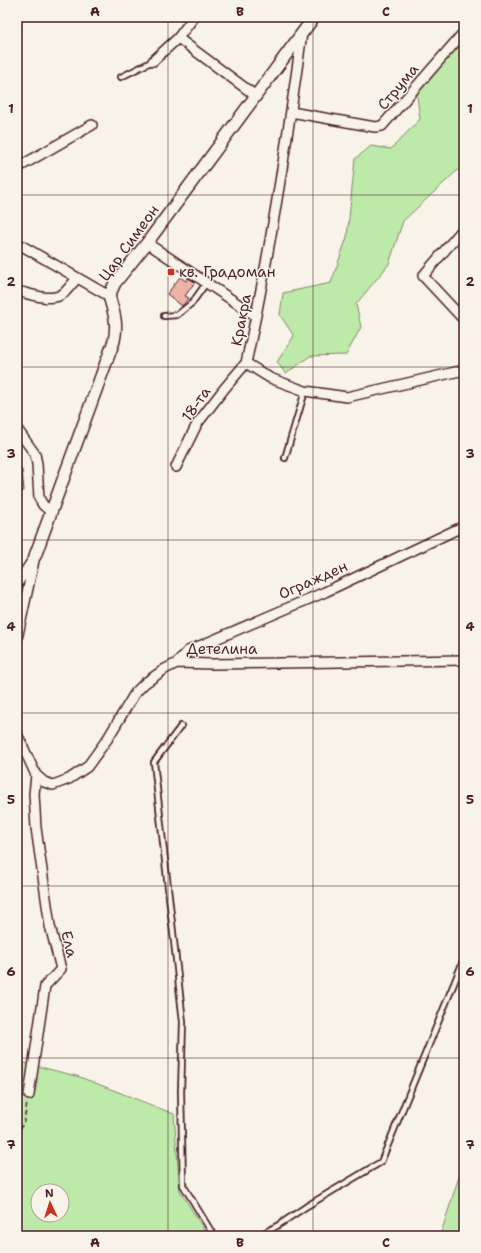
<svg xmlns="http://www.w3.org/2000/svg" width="481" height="1253" font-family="'Shantell Sans',sans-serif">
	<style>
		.green { fill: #bdeaa8; stroke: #84846a; fill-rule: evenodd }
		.building { fill: #edb3a7; stroke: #4a1f2b }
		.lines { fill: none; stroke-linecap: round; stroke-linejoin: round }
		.service-casing { stroke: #4a1f2b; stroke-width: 8 }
		.minor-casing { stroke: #4a1f2b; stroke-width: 12 }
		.tertiary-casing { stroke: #4a1f2b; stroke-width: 14 }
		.path { stroke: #4a1f2b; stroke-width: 1.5; stroke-dasharray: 4 3; stroke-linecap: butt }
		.service { stroke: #f7f3e8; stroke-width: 4.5 }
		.minor { stroke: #f7f3e8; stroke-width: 9 }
		.tertiary { stroke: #f7f3e8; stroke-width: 11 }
		.grid { fill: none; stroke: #4a1f2b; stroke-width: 1; stroke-opacity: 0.55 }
		.poi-dot { fill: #c8321e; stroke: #f7f3e8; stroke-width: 1.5 }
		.labels { text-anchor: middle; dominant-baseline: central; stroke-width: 3; stroke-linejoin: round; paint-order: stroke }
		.street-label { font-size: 15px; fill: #4a1f2b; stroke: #f7f3e8 }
		.poi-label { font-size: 15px; fill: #4a1f2b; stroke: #f7f3e8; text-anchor: start }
		.neatline { fill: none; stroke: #4a1f2b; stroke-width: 1.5 }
		.grid-label { font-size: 13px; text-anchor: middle; font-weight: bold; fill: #4a1f2b }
	</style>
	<rect width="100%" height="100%" fill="#f7f3e8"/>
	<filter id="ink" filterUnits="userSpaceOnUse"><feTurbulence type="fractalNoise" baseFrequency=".025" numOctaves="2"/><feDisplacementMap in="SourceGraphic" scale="8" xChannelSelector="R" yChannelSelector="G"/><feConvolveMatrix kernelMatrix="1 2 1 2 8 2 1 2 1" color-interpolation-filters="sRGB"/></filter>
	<g filter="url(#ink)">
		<path class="green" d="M464,39V159L461,167L403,221L389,264L356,304L361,327L346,355L310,356L286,374L277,362L294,336L280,315L283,293L331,283L347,237L355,159L371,146L391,149L420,119L416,88Z
			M17,1061L80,1077L174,1114L180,1191L208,1236H17ZM38,1191H62V1215H38Z
			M464,1161V1236H440Z"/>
		<path class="building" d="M180,277L186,281L188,278L195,282L185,296L189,298L182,306L167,294Z
			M17,470H22L24,491H17Z"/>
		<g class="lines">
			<defs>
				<path id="service" d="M121,77L153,61
					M164,316L177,315L192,303L207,282
					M285,458L305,391
					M181,726L154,762L183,1022L181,1092L183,1185L214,1236
					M258,1236L277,1226L307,1206L381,1162L464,959"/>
				<path id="minor" d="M302,33C287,143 270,254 246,363L270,378L305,391L347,397L464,370
					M178,38L194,17
					M153,61L178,38L256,96
					M291,112L375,127L382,126L464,32
					M17,168L92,125
					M464,228L423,276L464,320
					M17,243L109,296
					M147,243L256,316
					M17,291C31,294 51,303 64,293C69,288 73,283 77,278
					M17,429L35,454L37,464L39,498L43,505L51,512
					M176,467L197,424L224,389L246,363
					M17,584L32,561
					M17,639L35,556
					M177,663L188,651L325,592L464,526
					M17,734L36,775L44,782L53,785L69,779L87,767L108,738L135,693L145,683L165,669L177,663L213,664L464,660
					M29,1095L45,986L61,969L50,926L36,828L34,794L36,775"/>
				<path id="tertiary" d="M35,556L114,341C118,323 114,313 109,296L115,283L147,243L314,17"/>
			</defs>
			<use href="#service" class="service-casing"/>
			<use href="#minor" class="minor-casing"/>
			<use href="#tertiary" class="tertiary-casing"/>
			<path class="path" d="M17,1135L24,1122L27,1103"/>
			<use href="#service" class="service"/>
			<use href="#minor" class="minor"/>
			<use href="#tertiary" class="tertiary"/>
		</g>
	</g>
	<path class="grid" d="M168,17V1236M313,17V1236M17,195H464M17,367H464M17,540H464M17,713H464M17,886H464M17,1058H464"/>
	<rect class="poi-dot" x="167" y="268" width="8" height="8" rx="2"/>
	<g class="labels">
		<g class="street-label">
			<text transform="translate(398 87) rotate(-50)">Струма</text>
			<text transform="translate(129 243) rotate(-54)">Цар Симеон</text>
			<text transform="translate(241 320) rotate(-79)">Кракра</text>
			<text transform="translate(196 404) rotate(-55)">18-та</text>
			<text transform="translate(313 580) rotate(-24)">Огражден</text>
			<text x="222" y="649">Детелина</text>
			<text transform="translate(69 944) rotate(76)">Ела</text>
		</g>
		<g class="poi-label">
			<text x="179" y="272">кв. Градоман</text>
		</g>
	</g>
	<rect width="481" height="1253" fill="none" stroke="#f7f3e8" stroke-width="44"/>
	<g transform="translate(50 1203) rotate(356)"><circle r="19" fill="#f7f3e8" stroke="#b29e9c"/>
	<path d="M0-3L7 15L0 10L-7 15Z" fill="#c8321e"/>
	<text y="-6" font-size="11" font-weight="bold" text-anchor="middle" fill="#4a1f2b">N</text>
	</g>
	<rect x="22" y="22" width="437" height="1209" class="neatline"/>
	<g class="grid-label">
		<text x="95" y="16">A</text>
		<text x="240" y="16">B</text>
		<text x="386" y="16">C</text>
		<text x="11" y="113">1</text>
		<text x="470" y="113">1</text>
		<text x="11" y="286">2</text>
		<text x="470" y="286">2</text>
		<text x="11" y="458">3</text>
		<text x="470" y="458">3</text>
		<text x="11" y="631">4</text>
		<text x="470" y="631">4</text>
		<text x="11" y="804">5</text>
		<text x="470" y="804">5</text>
		<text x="11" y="976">6</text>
		<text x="470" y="976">6</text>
		<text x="11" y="1149">7</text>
		<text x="470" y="1149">7</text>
		<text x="95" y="1247">A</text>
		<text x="240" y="1247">B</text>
		<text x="386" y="1247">C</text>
	</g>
</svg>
